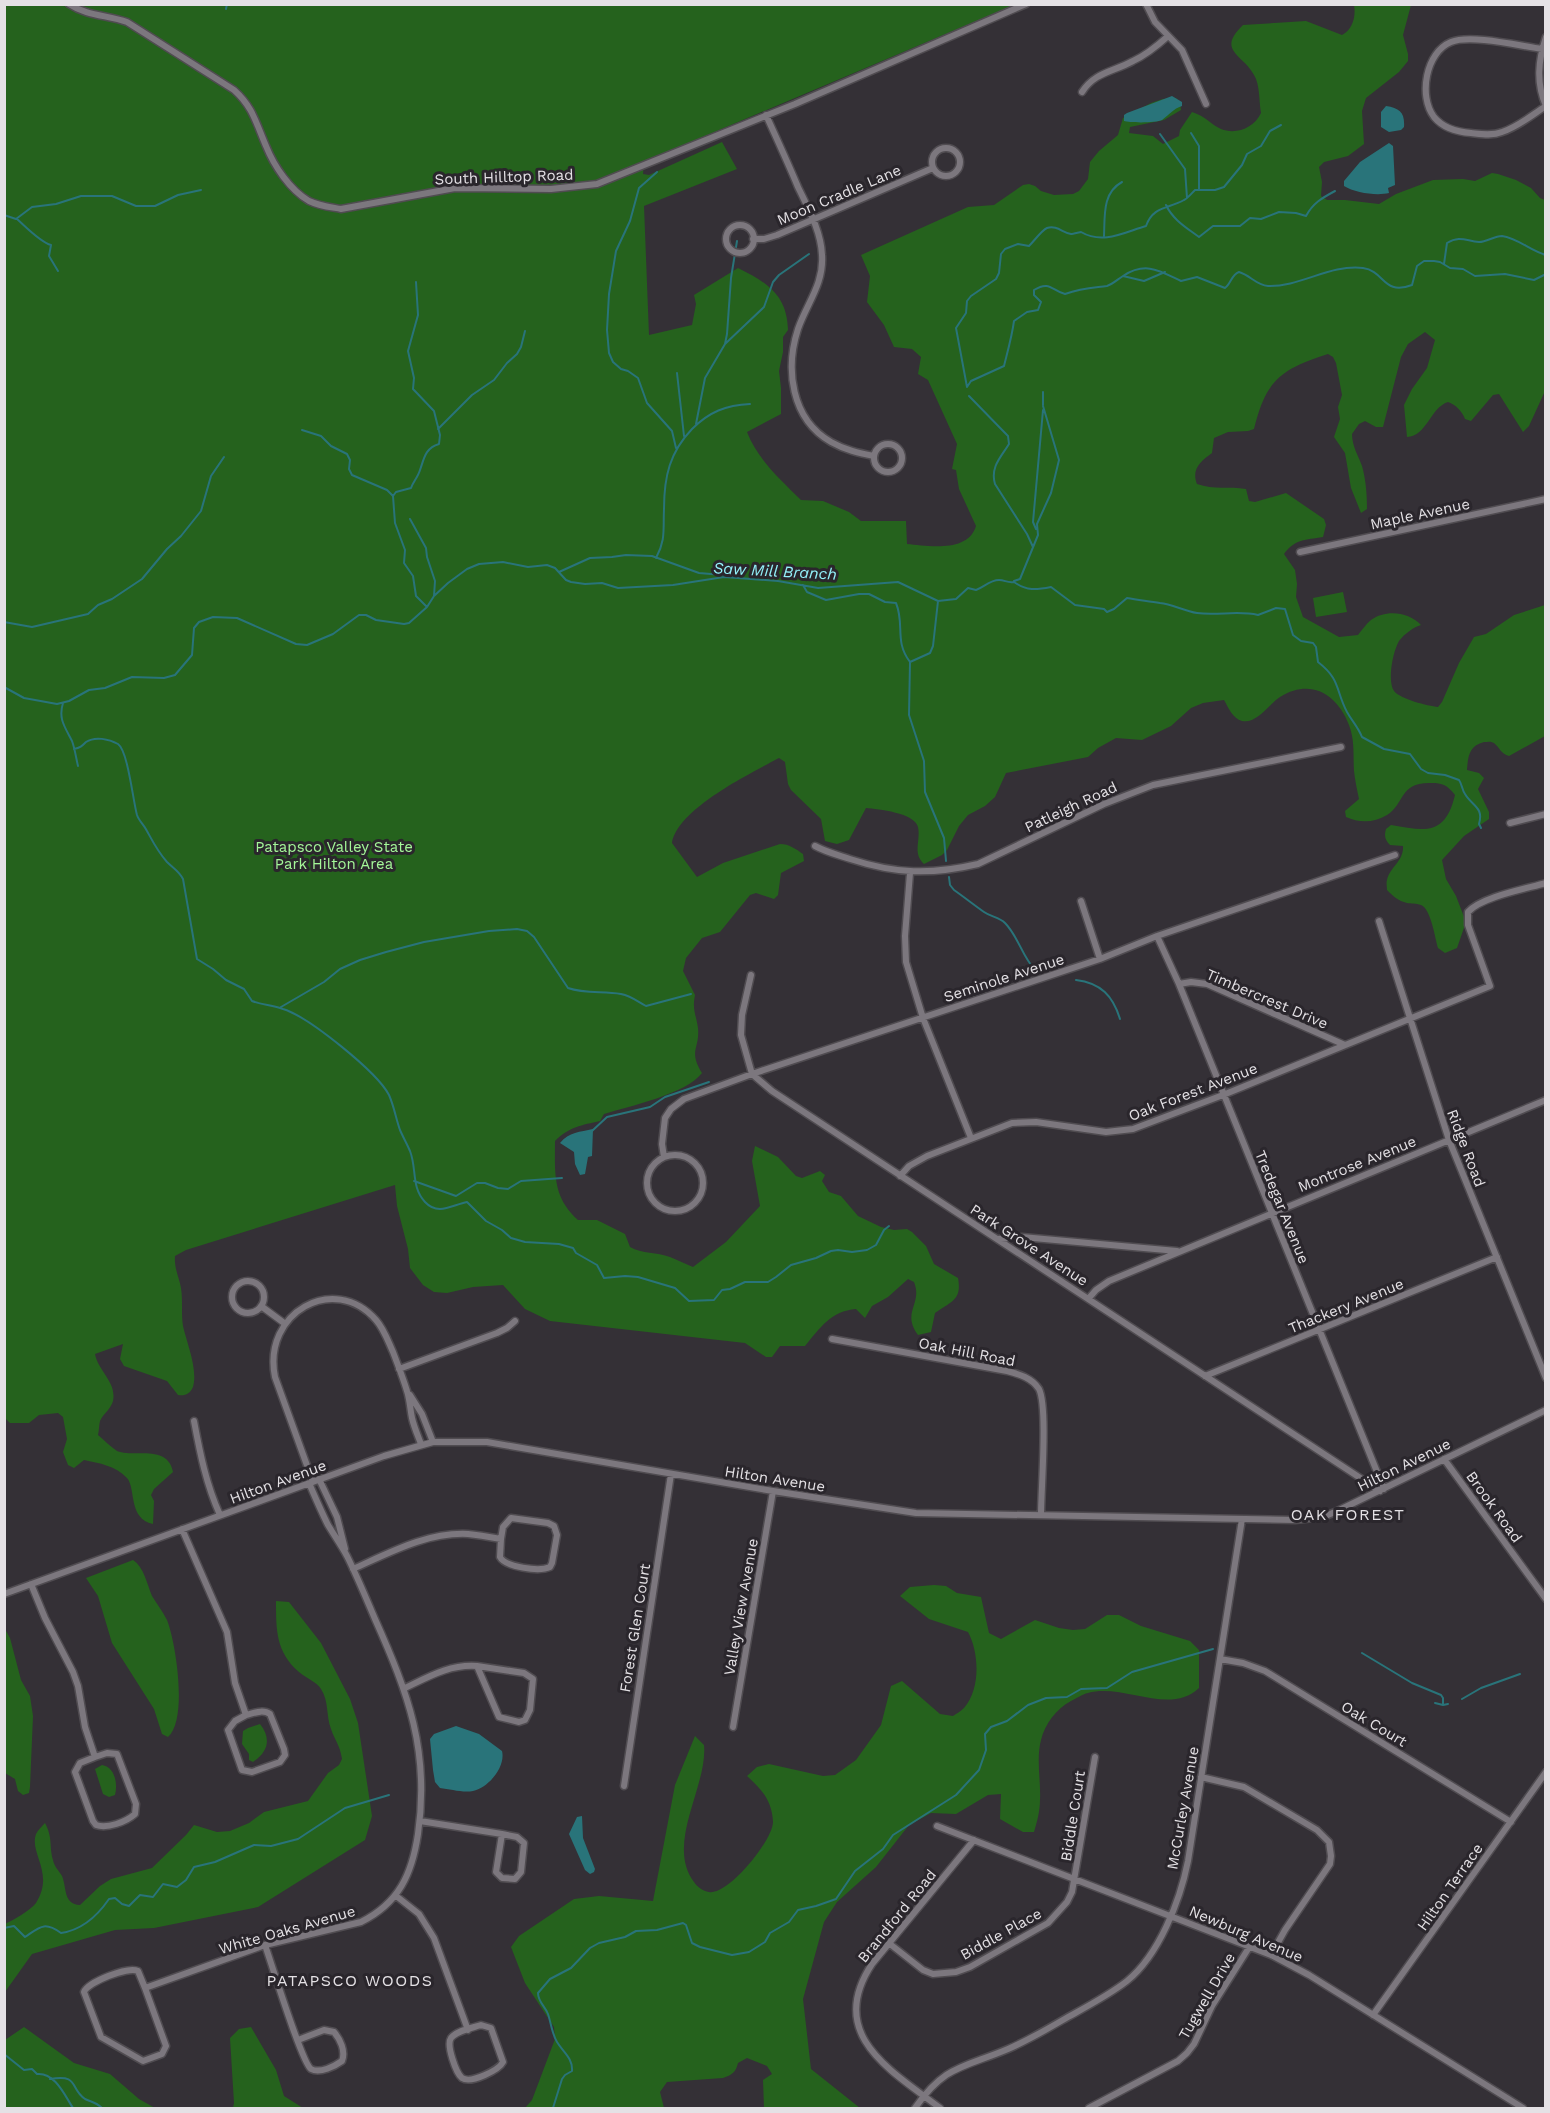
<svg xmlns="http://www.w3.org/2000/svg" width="1550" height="2113" font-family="'Work Sans',sans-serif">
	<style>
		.green { fill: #25621d }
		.water { fill: #29747a }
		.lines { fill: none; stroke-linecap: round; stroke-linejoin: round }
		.stream { stroke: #29747a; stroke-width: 2 }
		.street-casing { stroke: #504c51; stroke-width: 9 }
		.street { stroke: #7c777e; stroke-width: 6 }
		.labels { text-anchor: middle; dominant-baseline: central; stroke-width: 6; stroke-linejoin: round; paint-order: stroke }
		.street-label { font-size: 15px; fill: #e4e1e5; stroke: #2a262c }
		.park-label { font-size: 15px; fill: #a4f798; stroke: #2a262c }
		.water-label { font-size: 16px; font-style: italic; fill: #93f1f9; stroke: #2a262c }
		.neighbourhood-label { font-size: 16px; letter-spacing: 1.5px; fill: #e4e1e5; stroke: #2a262c }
	</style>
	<rect width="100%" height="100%" fill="#343036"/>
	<path class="green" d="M5,5H1014L644,162L643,174L649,175L722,142L737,169L644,206L649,335L692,325L696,304L694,295L738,268C768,283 787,295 788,330L783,337V352L779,371L781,388V414L747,432C758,460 780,479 801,500L823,501L849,512L861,521H906L907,544C928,546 968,553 976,526L959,489L956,470L952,469L957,444L928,380L918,374L921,357L912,349L894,347L884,325L867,302L870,276L861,255L968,207L994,205L1023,185L1029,184L1035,186L1041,191L1054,195L1073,194L1079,191L1088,179L1090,162L1099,151L1118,135L1123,118L1151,103L1163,99L1176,98L1180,103L1181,110L1164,120L1130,127L1129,133L1153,136L1163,144L1179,136L1180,130L1192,112C1207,117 1210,124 1221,129C1236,135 1254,128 1261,113C1259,102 1260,84 1254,75C1243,54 1216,51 1243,25L1306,21L1342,35C1353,29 1356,16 1354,5H1411L1403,35L1408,54V61L1399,72L1366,98L1362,111L1364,144L1348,156L1324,162L1319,167L1322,182L1321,196L1327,200H1345L1379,204L1396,194L1433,180L1463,179L1475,181L1492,173L1498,174L1516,180L1531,188L1540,198L1545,200V391L1529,426L1523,432L1499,394L1493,395L1471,421L1465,419C1462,411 1456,405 1448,402C1430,408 1427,436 1407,437L1404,405L1412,389L1427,368L1435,340L1425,332L1408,344L1401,357L1383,427H1376L1365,421L1359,424L1352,434C1352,446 1358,455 1362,466C1366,480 1367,495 1367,509L1361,513L1351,488L1345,453L1334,437L1340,419L1338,407L1342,395L1336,363L1333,357L1328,354C1281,369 1266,380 1254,429L1248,431L1228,432L1214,438L1212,453C1201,461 1191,469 1197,484C1214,490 1229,486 1246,489L1249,501L1255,502L1286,493L1324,519L1326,525L1323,537C1305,540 1295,539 1284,554L1295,570L1297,584L1296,597L1303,617L1339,637L1358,635C1362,630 1366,624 1371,620C1386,609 1409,612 1421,625C1414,627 1404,634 1399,641C1393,651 1387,681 1394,691C1400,699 1428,706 1438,707L1442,702L1459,663L1474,637L1486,634L1514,615L1545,605V736L1509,756C1501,754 1500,748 1494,743C1490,741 1488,742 1484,742C1469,746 1468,756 1467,770L1479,773L1484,778L1478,789L1489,812V819L1464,836L1442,860L1446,879L1456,896L1466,922L1457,948L1445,953L1438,948C1435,938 1431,909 1421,905C1416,903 1411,904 1407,903C1398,901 1393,896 1387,890C1387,887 1386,883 1387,880C1390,867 1404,861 1403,846L1390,845C1385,840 1384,836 1386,829L1391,825C1426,831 1445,836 1455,795C1447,785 1443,783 1431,783C1399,782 1405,804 1387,815C1374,823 1359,823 1346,817L1345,811L1359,799C1357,790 1355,780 1354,771C1353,755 1355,741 1349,725C1337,694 1311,678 1280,697C1269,704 1257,724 1242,721C1233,719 1228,707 1224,700L1203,703L1191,708L1171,726L1142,740L1116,738L1098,748L1088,757L1006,773L995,797L985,806L968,815L959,826L947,850L942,855L924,864C912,853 921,841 918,827C915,813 878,809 866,808L849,840L837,844L825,841L821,819L791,790L788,784L785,762L779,758C751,773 677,809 672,843L697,877L723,863L780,844C789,844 796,849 803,854L804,861L781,873L778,895L774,899L756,893L750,895L720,932L702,938L686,958L683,971L695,995C692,1010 696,1014 698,1028C700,1049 688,1050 702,1073C686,1094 630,1106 604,1114L600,1121C582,1125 569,1127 555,1141C555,1172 552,1197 578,1220H597L625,1234L630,1247C642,1254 657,1252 670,1257C678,1260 685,1264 693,1267L726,1242L760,1206L752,1161L755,1146L778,1157L796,1176L802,1178L820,1171L825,1175L822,1181L829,1192L841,1196L858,1216L881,1227L894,1230L907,1229L912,1232L926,1246L934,1264L958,1278C962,1300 952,1301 935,1313L931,1332L918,1335C901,1312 923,1304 914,1282L908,1279L888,1297L872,1306L865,1318L856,1309C831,1311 820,1328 805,1346H780L772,1357H766L745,1343L550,1321L525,1309L503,1285L473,1287L447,1293L434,1292L423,1285L410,1268L408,1249L397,1206L395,1185L186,1250L175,1256C174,1268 179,1277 181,1288C183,1301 181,1314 183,1326C187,1344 198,1369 193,1387C190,1394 185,1396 178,1395L167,1381L124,1366L120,1359L123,1344L95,1354C98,1371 117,1382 113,1401C111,1409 103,1414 100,1421C99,1425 99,1431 98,1435C104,1440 111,1447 117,1451C133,1458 168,1444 173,1472L154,1489L151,1495L154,1501L153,1524C128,1519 136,1488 127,1478C116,1466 99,1463 84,1460L74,1468L68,1465L63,1452L67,1439L63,1417L58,1413L39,1415L29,1423H10L5,1418Z
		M1343,592L1347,612L1316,617L1313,598Z
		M133,1560C144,1567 147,1584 152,1596C157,1604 163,1612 167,1620C176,1643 188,1719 168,1737L162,1734L154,1709L112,1643L98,1596L86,1578Z
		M934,1585L946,1586L957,1593L981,1597L989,1633L1001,1639L1035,1620L1059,1628L1073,1630L1085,1629L1107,1615H1119L1141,1626L1190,1641L1199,1650V1688C1170,1716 1123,1683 1088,1693C1082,1694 1076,1699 1071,1701C1056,1709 1045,1724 1041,1740C1036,1759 1041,1781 1040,1800C1040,1811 1037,1822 1034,1832H1023L1000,1819L1001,1794L988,1795L956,1814L931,1813L909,1825L876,1867L837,1902L824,1922L803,1999L811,2069L860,2108H764L763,2080L772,2074L767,2066L747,2058L738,2063C736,2072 732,2075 723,2078L667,2082L660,2092L664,2108H525L532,2100L555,2039L554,2027L525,1983L511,1947L519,1936L574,1899L599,1896L653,1901L675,1785L695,1736L704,1745C708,1786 665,1844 694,1882C697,1887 703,1891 709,1892C728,1896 773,1840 773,1822C772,1800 761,1789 747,1776L757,1767L769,1764L823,1776L835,1775L856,1760L881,1725L891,1686L902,1681L940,1714L953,1716C956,1714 961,1711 964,1708C981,1689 979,1652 968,1632L929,1619L900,1596L910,1587Z
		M276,1601L289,1602L321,1643L350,1699L358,1723L372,1816L365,1840L258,1907L154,1928L115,1930L32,1954L5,1992V1924C13,1920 30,1911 36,1903C55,1873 29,1853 36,1834C38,1830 42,1826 45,1823C53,1838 49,1846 53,1860C54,1866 59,1871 62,1876C67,1888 63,1904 80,1905L100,1886L111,1879L152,1868L186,1835L194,1825L217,1832L230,1831L249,1823L264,1812L308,1801L328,1773L339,1765L342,1759C340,1745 335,1741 331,1729C326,1716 329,1701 321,1689C317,1682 306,1678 299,1672C276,1652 276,1630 276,1601Z
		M5,1629L10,1638L21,1680L30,1696L33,1716L30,1787L29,1793L23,1795L18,1791L15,1779L5,1773Z
		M260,1724C271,1738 269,1751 253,1762L249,1760V1754L242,1744L243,1731L248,1728Z
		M102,1765C115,1767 118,1784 115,1795L109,1797L103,1794L95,1769Z
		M24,2027L74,2063L110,2074L139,2099L155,2108H5V2040Z
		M251,2027L276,2070L284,2096L303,2108H233L234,2103L230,2038L239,2029Z"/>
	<path class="water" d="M1172,96L1182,102V106C1173,109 1170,114 1162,120C1157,123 1130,123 1124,121V115L1127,113Z
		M1386,106C1400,108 1405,113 1404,127L1401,130L1389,132L1381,127V112Z
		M1389,143L1393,146L1395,185L1388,188L1389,193C1377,196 1355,193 1344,186V181L1360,162Z
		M593,1129L592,1156L588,1157L585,1174L580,1175L575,1164L574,1152L560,1143C569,1132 580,1132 593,1129Z
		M456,1726L479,1734L502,1751C506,1767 488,1788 473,1791C463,1793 450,1789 440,1788L435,1782L433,1770L430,1739L434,1734Z
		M582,1816L583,1838L595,1869L594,1872L590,1874L585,1870L569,1834L577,1817Z"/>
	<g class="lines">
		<path class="stream" d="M226,9L227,4
			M1281,125L1270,131L1261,146L1247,154L1242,165L1224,187L1215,190H1195C1192,193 1188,198 1184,200C1168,209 1153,206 1146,226C1125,232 1103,245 1081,232C1080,232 1073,234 1071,234C1063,233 1057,225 1047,228C1042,230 1034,241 1029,246L1018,244L1005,249L1001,254L999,273L996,279L971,296L967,301L966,313L956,328L967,387L971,381L1004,366C1008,350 1012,336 1014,321L1027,312L1038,310L1041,302L1034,295V290C1050,280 1052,291 1065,294C1082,288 1091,288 1107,286C1113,284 1118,279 1123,276C1146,261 1160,271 1181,281L1197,277L1225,288C1231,284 1231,275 1239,272C1250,275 1256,285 1268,286C1300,287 1330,264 1363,268C1385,271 1383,296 1412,285L1417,266L1424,261H1434L1440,262L1450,268L1463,269L1475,276L1505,274L1534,280L1546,274
			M1191,133L1199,146V189
			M1160,134L1185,169L1187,198
			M657,172L639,188L630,221L616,251L609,294L607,330L609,353L613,362L621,369L628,371L638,378L647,403L672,431L676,448
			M1166,205C1173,220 1187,228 1199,237L1213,226H1240L1250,218L1261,219L1279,212L1296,213L1306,216C1313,203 1322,198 1335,191
			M4,215L16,219L32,207L56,204L81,196H112L136,206H155L178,195L201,190
			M17,219C26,227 40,242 51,245L49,256L58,271
			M1104,236C1105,216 1102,193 1122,182
			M1444,264L1447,243C1460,235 1466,241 1479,242C1487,242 1494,236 1502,236C1518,238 1530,251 1546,255
			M1123,276L1144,281L1165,272
			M725,344L764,307L773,282L779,275L809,254
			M677,373L684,436
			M969,396L1008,436L1009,444C1001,457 990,467 995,484L1027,534L1033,547
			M1043,405V392
			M696,424L705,378L725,344L727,334L731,278L737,241
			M438,429L472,395L494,380L507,363L517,354L521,347L525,331
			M302,430L321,436L331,446L347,454L350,460L349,469L352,475L387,490L393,496L395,523L405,550L404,563L413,576L416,596L427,607
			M393,496L396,492L411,488C413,482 418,477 420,470C424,459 425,448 439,444L440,435L434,411L413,389L414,378L408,351L418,315L416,282
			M410,519L426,548L427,557L435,581L434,596
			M1036,529L1033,522L1043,410
			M656,558C666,540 663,529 664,509C664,476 670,452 692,429C709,412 726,405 750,404
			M559,572L590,558L612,557L626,555L652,556L699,573L735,576
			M1014,581L1020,579L1038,535L1037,524L1051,493L1059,460L1043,406
			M803,585L807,592L826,600L859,594H869L885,602L896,603C905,625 894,641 910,662L909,715L924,761L925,792L944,838L946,861
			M4,622L32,627L88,614L98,605L112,599L142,579L167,549L181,536L201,511L211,476L224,457
			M910,662L930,653L933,646L938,601
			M4,687L24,698L57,704L69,701L89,690L105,688L132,677L164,678L175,675L192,655L194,628L199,622L213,617L237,618L296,644L307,645L333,634L359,615H366L376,620L404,624L409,623L427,607L434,596L448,583L467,569L479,564L503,562L528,567L547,565L555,568L566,580L571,582L585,584L602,583L618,588L673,585L724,577L778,581L818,588L898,582L938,601L956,599L968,588L976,590C984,587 990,580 999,580C1005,580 1007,583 1014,582C1027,591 1036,590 1051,587L1075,605L1104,609L1107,612L1114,609L1127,598C1138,600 1148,601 1160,603C1172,604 1184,611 1197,613C1217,616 1238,610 1258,615L1276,608L1285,609L1293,635L1301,641L1313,643L1316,647L1318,662C1341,680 1335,689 1347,712C1352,721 1358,727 1362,737L1384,749L1410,754L1421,769L1428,773L1445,775L1459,780C1462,784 1462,790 1465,794C1472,806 1484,807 1479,824L1481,828
			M63,703C58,719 65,727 72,741C75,749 76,758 78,766
			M74,749C80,748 82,746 86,742C95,736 109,739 118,744C128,751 133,801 137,815C139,821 144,825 147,831C153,842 158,852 167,862C173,868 179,871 183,879L197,959L213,969L226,980L244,989L252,1001C262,1005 273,1005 283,1009C309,1017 377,1072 389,1095C394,1106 396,1119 400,1130C403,1137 407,1144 410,1151C417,1169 411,1187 425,1202C438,1216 452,1205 467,1202L486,1221L502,1230L511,1238L525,1242L559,1244L573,1248L576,1253L597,1265L604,1278L625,1276L638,1277L675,1288L689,1301L714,1300L722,1290L730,1289L745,1282H768L776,1277L791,1265L816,1258L831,1251L838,1250L852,1252L867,1250L876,1245L884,1230L889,1226
			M949,877L950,885L954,890C964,897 974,905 984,912C991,917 999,917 1005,923C1018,936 1022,956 1035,970
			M1076,980C1101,983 1113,996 1120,1019
			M281,1007L324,982L340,969L360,960L386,952L424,942L489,931L517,929L527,931L534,937L568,988C585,994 603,991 621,994C631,996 637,1001 646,1006L691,994
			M592,1131L607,1117L650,1107L665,1097L709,1082
			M414,1181L456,1196L477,1183H485L498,1188L508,1189L521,1181L562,1178
			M1362,1653L1412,1683L1441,1695L1443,1698V1705
			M1462,1699L1481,1688L1520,1674
			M1435,1703L1443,1705L1448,1704
			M4,1928L14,1926L25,1937C40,1927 44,1921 61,1933C82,1930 98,1915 109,1899L115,1898L122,1904L129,1906L140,1895L153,1897L163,1884L177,1887L186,1880L194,1867L215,1862L254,1845L271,1846L298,1839L345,1808L389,1795
			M4,2054L24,2070L32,2069L37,2074C55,2072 65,2096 73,2108
			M50,2079C80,2074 69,2088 85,2099C91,2102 96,2102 102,2108
			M553,2108L562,2079L565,2075L572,2071C573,2058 563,2052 557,2042C552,2034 551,2023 548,2014C545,2006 538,2002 538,1993L550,1979L571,1968L590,1948L599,1943L625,1937L636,1931L657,1930L683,1923L686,1925L692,1943L700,1947L732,1955L749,1952L765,1942L770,1933L789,1922L798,1910L816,1906L836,1899L855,1871L883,1849L893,1835L956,1795L979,1770L986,1750L985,1734L991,1727L1007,1721L1028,1705L1046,1698L1067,1697L1081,1689L1107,1688L1132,1672L1213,1649"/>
		<defs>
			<path id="street" d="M69,4C87,16 107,15 127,22L234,90C253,107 256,123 266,146C274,166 290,190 309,201C319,206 330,207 341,209L455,188L551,189L597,184L795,104L1026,4
				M1146,4L1155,22L1182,50L1206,104
				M1542,49C1520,46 1471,34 1451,42C1426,52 1418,96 1434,117C1443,128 1457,132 1471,133C1481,134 1492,136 1502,132C1518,127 1532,115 1546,106C1536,83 1538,61 1546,37
				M1082,92C1095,72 1113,72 1133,61C1146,55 1157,46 1167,37
				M766,115C777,139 788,163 798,187C808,208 821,231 822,255C824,284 807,303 798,329C785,369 791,419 831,442C845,450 859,453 874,456
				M932 162a14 14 0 1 1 28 0a14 14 0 1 1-28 0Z
				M726 239a14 14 0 1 1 28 0a14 14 0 1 1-28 0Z
				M753,239H764L777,235L933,168
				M874 458a14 14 0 1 1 28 0a14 14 0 1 1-28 0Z
				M1300,552L1546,499
				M1510,823L1546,814
				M815,846C826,852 838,855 850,859C896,874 931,875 978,864L1104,804L1153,785L1341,747
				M910,873L905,936L906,962L923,1018L971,1138
				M1081,901L1100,959
				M1379,921L1449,1140L1546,1378
				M1157,936L1179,984L1384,1489
				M751,975L742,1015L741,1035L752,1074L772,1091L1380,1491
				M1179,984L1191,982L1207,984L1345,1045
				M647 1183a28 28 0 1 1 56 0a28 28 0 1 1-56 0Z
				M664,1157L662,1144L665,1118L671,1109L684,1099L752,1074L1100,959L1157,936L1395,855
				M900,1176L909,1166L927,1156L1012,1123L1036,1122L1106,1132L1133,1129L1223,1095L1490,986L1468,925V912C1481,897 1525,889 1546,883
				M998,1239L1022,1237L1177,1251
				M232 1297a16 16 0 1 1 32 0a16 16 0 1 1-32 0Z
				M1089,1298L1096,1290L1109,1281L1546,1100
				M261,1306L284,1323
				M832,1339L1007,1371C1019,1374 1032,1378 1039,1389C1048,1407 1041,1490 1041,1515
				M399,1369L497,1333L507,1328L515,1321
				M1205,1376L1497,1257
				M410,1395L422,1414L433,1442
				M194,1421C200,1453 206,1484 220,1515
				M1444,1459L1546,1599
				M319,1479L337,1517L345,1549
				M313,1482L275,1377C262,1313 334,1272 376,1320C384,1329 388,1341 393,1352C398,1365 403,1378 407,1391C410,1400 410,1409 412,1418C414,1427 418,1436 421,1444
				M182,1529L227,1632L235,1683L246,1715C254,1713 263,1709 270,1714L284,1749L285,1755L280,1762L252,1772L242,1770L228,1730L235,1721L246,1715
				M353,1569C389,1553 427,1532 468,1534C479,1535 490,1537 501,1539L500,1557C505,1567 539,1572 550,1567L552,1563L557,1535L554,1526L548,1523L511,1518L503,1527L501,1539
				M31,1584L45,1618L73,1672L78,1686L85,1727L95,1757L107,1753L117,1754L136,1804L135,1814C126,1822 107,1829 96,1825L93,1821L75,1772L80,1763L95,1757
				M4,1594L384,1456L433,1442H487L773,1491L916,1513L1295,1520L1323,1517L1335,1512L1546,1410
				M1220,1659L1243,1663L1265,1671L1511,1822
				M405,1688C428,1677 450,1664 477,1666L499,1717L519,1722L525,1720L530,1710L533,1679L524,1673L477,1666
				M733,1727L773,1491
				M1201,1777L1244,1787L1317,1830L1329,1842L1331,1856L1330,1864L1285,1930L1271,1955
				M624,1786L671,1474
				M420,1821L502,1834L496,1872L502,1878L515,1879L521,1872L524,1843L517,1837L502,1834
				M937,1826L1271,1955L1309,1975L1523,2108
				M395,1895L419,1914L434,1938L468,2030
				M890,1944L923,1970L933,1974L956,1972L970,1967L1048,1923L1067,1902L1072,1892L1095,1757
				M265,1945C271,1962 302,2063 311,2069C320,2074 335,2066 342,2061C346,2051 340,2039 334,2032L324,2030L298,2040
				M145,1988L138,1971C128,1966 88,1982 84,1992L101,2037L143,2061L162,2054L166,2046L145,1988L265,1945L361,1922C399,1903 412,1874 418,1834C430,1751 408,1693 375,1619C366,1598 357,1576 347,1556C341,1545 334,1535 328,1525C321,1511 315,1497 309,1483
				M1373,2015L1546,1772
				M481,2025L491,2028L503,2062C499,2070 471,2084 462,2078C456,2073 446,2045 451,2038C456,2031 472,2028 481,2025Z
				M915,2108C945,2065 963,2068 1008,2049C1029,2040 1049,2028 1068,2017C1088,2006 1109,1995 1127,1981C1159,1955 1180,1901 1188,1861L1242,1519
				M940,2108C892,2071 825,2035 872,1964L974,1840
				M1089,2108L1178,2061L1187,2053L1194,2044L1212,2006L1250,1946"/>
		</defs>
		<use href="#street" class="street-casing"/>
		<use href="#street" class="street"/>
	</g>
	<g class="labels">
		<g class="street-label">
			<text transform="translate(504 177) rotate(-2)">South Hilltop Road</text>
			<text transform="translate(839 195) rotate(-23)">Moon Cradle Lane</text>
			<text transform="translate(1420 514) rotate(-12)">Maple Avenue</text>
			<text transform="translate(1071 807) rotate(-25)">Patleigh Road</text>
			<text transform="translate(1004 978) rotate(-18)">Seminole Avenue</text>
			<text transform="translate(1267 999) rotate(23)">Timbercrest Drive</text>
			<text transform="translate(1193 1092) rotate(-21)">Oak Forest Avenue</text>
			<text transform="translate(1466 1148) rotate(69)">Ridge Road</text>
			<text transform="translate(1357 1164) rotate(-22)">Montrose Avenue</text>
			<text transform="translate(1282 1207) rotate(68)">Tredegar Avenue</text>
			<text transform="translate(1029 1245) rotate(33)">Park Grove Avenue</text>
			<text transform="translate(1346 1306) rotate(-22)">Thackery Avenue</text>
			<text transform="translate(967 1352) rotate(11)">Oak Hill Road</text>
			<text transform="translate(1404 1465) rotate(-26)">Hilton Avenue</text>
			<text transform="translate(775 1479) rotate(9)">Hilton Avenue</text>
			<text transform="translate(278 1482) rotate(-20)">Hilton Avenue</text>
			<text transform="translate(1494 1507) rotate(54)">Brook Road</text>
			<text transform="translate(741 1607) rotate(-80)">Valley View Avenue</text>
			<text transform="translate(635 1628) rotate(-81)">Forest Glen Court</text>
			<text transform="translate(1374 1724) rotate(31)">Oak Court</text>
			<text transform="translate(1183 1808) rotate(-80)">McCurley Avenue</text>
			<text transform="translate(1073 1816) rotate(-81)">Biddle Court</text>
			<text transform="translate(1450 1887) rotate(-55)">Hilton Terrace</text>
			<text transform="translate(897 1916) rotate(-51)">Brandford Road</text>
			<text transform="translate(287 1930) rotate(-16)">White Oaks Avenue</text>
			<text transform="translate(1001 1934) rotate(-29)">Biddle Place</text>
			<text transform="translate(1246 1934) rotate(23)">Newburg Avenue</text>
			<text transform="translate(1207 1996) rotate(-60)">Tugwell Drive</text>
		</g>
		<g class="park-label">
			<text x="334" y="847">Patapsco Valley State<tspan x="334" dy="17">Park Hilton Area</tspan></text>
		</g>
		<g class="water-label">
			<text transform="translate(775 571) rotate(3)">Saw Mill Branch</text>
		</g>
		<g class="neighbourhood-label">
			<text x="1348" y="1514">OAK FOREST</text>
			<text x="350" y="1980">PATAPSCO WOODS</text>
		</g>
	</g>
	<rect width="1550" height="2113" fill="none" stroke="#e4e1e5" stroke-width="12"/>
</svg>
